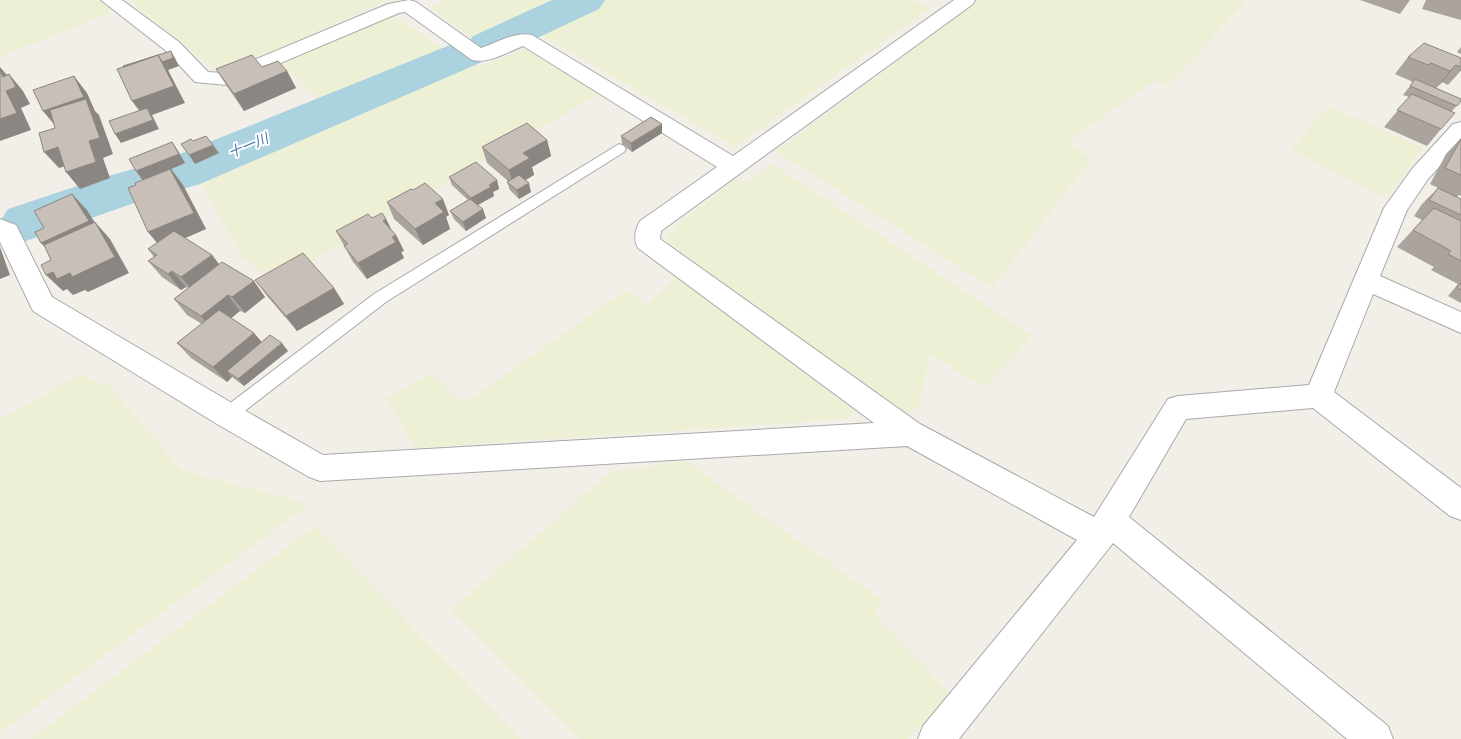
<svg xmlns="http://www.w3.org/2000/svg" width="1461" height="739" font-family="Manrope,'Noto Sans JP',sans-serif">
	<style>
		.farmland { fill: #eef0d5 }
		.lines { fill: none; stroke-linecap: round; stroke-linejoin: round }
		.river { fill: #aad3df; fill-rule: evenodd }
		.service-casing { stroke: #a9a9a9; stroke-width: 2 }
		.minor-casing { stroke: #a9a9a9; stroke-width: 2 }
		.service { fill: #fff; fill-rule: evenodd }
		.minor { fill: #fff; fill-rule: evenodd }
		.wall { fill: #aba49e }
		.shaded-wall { fill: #8b8681 }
		.building { fill: #c7bfb8; stroke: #8b8681 }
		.labels { text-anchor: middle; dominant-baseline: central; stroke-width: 4; stroke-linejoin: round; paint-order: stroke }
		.water-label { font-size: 14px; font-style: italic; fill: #4a7aab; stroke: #fff }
	</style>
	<rect width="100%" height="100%" fill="#f2efe9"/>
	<path class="farmland" d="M0,0H100L115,11L0,57Z
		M129,0H388L233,69L211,67Z
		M444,0H575L519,30L479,44L430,7Z
		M605,0H910L931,8L735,147L537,33L580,10Z
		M980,0H1247L1168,86L1155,81L1068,141L1091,160L992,288L776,151Z
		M392,15L448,51L326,105L280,63Z
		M524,49L601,93L276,282L242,257L197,175L465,59L480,67Z
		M1329,106L1423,148L1390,194L1378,195L1291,149Z
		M772,164L1033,336L985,387L930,355L919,408L901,415L665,239L677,225L736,179L746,183Z
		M679,274L856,408L848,419L415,448L386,398L431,373L463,404L626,290L647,305Z
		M80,374L111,387L181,470L309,504L0,733V420Z
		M686,461L881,599L875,615L951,694L908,739H579L451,610L610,472Z
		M315,526L521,739H30Z"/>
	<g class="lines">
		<path class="river" d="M552,0H605L599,9L503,54L485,57L480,63L200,184L137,202L26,241L8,235L0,222L8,209L101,178L165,160L450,45L469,42L473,36Z"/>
		<defs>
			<path id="service" d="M619,144L624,146L626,149L624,152L386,302L233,420L227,423L221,420L218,415L221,410L374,294Z"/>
			<path id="minor" d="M101,0H122L179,42L208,72L223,73L388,4L409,0L416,2L481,48C496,43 516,31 532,35L733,156L954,0H975L973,4L661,231L660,239L920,424L1094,517L1168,399L1178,396L1309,385L1384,208L1412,169L1453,124L1461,122V143L1428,179L1407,210L1380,276L1461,312V333L1373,294L1334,392L1461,488V520L1450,516L1313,408L1186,419L1129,517L1388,726L1393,739H1347L1113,543L959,739H918L923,726L1077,540L907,446L320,481L309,477L217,424L33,311L0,242V219L16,225L52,297L237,406L323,455L874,423L638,248C633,239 635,230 640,221L717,167L523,46C508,52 488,64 472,60L405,12L399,13L233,83L226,85L195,82L165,50Z"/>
		</defs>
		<use href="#service" class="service-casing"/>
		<use href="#minor" class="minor-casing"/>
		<use href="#service" class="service"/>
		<use href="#minor" class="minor"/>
	</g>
	<path class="wall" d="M1360,0H1410L1400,14Z
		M1426,0H1461V20L1422,9Z
		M1461,47V54L1457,52Z
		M1408,57L1461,58V70L1454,78L1448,85L1442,82L1436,88L1461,101L1452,111L1441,129L1427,146L1384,127L1409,97L1403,95L1413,82L1395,74Z
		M262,67L287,71L296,88L244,111L226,85L216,69Z
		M662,124V133L632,152L622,144L621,136Z
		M1461,138V196L1459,195L1457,197L1461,199V303L1448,296L1458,284L1431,270L1434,267L1397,247L1422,220L1414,216L1422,204L1438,188L1430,184L1446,154Z
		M547,140L551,156L532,167L534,175L525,180L531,192L519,199L510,190L507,182L508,181L487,163L482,147Z
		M172,142L178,151L185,163L171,169L183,185L206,229L185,238L212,255L219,264L265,297L245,313L240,311L231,318L254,333L262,342L288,351L244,386L232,377L227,382L191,358L177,343L202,324L187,315L174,299L188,288L186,287L181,290L162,277L148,261L154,257L148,249L157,243L148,232L136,185L142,180L136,171Z
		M449,177L497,180L499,189L493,192L494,196L478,205L486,218L466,231L454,219L450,211L468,200L452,185Z
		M387,202L449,215L446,217L450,229L423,245L394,219Z
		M372,218L386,219L392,231L396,235L404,251L401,252L404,258L367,279L353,262L336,231Z
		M255,280L334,288L344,304L297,331L267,296Z"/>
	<path class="shaded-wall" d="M171,51L176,60L179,66L168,70L185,103L152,115L159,129L121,143L115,134L144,117L132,101L158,55Z
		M1456,65L1442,82L1436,88L1450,71Z
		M0,67L11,80L9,74L23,91L30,104L21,108L31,130L0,141V119L3,77L0,71Z
		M1461,69V70L1448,85Z
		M287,71L296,88L244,111L234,94Z
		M74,76L87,93L95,111L99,115L113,154L103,158L110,178L80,189L66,172L57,128L43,111Z
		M662,124V133L632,152L631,143Z
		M547,140L551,156L532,167L534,175L514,187L509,170L523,153Z
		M172,142L178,151L185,163L171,169L183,185L206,229L162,248L148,232L143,180L136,171Z
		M213,145L219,153L195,164L189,155Z
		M58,147L72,164L59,168L44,152Z
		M497,180L499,189L493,192L494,196L474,207L471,198L489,185Z
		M529,183L531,192L519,199L517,190Z
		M72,194L87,210L102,234L95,222L110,239L129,273L88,292L85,290L73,295L67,289L63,291L46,275L53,272L70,273L41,243Z
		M443,199L449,215L446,217L450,229L423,245L415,229L435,203Z
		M483,209L486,218L466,231L463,222Z
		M386,219L394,235L383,221Z
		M396,235L404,251L401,252L404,258L367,279L358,263L392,237Z
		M0,247L10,275L0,279Z
		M212,255L224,271L195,293L181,277Z
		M172,271L186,287L181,290L168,274Z
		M254,281L265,297L245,313L232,297Z
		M334,288L344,304L297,331L286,316Z
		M228,295L240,311L214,332L201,316Z
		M254,333L266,348L227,371L232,377L227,382L213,367Z
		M282,343L288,351L244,386L238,379Z"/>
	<path class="building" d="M1424,43L1461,58V67L1456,65L1450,71L1431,63L1428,65L1408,57Z
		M171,51L173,58L162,62L158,55L124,67L123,66Z
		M158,55L174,86L132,101L117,69Z
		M252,55L262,67L278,61L287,71L234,94L216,69Z
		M0,71L3,77L9,74L16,87L6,91L17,113L0,119Z
		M74,76L84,97L43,111L33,90Z
		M1415,79L1461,99V101L1457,106L1410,86Z
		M1412,94L1455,113L1441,129L1397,110Z
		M86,99L100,138L89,141L96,162L66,172L58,147L44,152L39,133L55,128L50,110Z
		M147,108L153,120L115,134L109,121Z
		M651,117L662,124L631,143L621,136Z
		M527,123L547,140L523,153L530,158L509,170L482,147Z
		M206,136L213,145L189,155L181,144L191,139L193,141Z
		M1461,139V175L1445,168Z
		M172,142L179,154L136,171L129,159Z
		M476,162L497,180L489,185L491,187L471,198L449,177Z
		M170,169L194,213L148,232L128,188L136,185L135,183Z
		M519,175L529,183L517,190L507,182Z
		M425,183L443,199L435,203L444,212L415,229L387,202L411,189L413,190Z
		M1438,188L1461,199V215L1429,200Z
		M72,194L89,221L41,243L35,232L44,228L34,211Z
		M470,199L483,209L463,222L450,211Z
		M1434,208L1461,221V261L1448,254L1451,251L1413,230Z
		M382,213L386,219L383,221L396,235L392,237L396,242L358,263L344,246L348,244L336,231L368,214L372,218Z
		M95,222L115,257L72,277L70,273L57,279L53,272L46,275L41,265L51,260L44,245Z
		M174,231L212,255L181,277L172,271L168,274L148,261L157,255L148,249Z
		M303,253L334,288L286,316L255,280Z
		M222,262L254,281L232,297L228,295L201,316L174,299Z
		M1461,283V290L1457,287Z
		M219,310L254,333L213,367L177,343Z
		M270,335L282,343L238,379L227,371Z"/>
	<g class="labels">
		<g class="water-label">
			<text transform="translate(248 145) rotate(-23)">十一川</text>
		</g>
	</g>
</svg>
